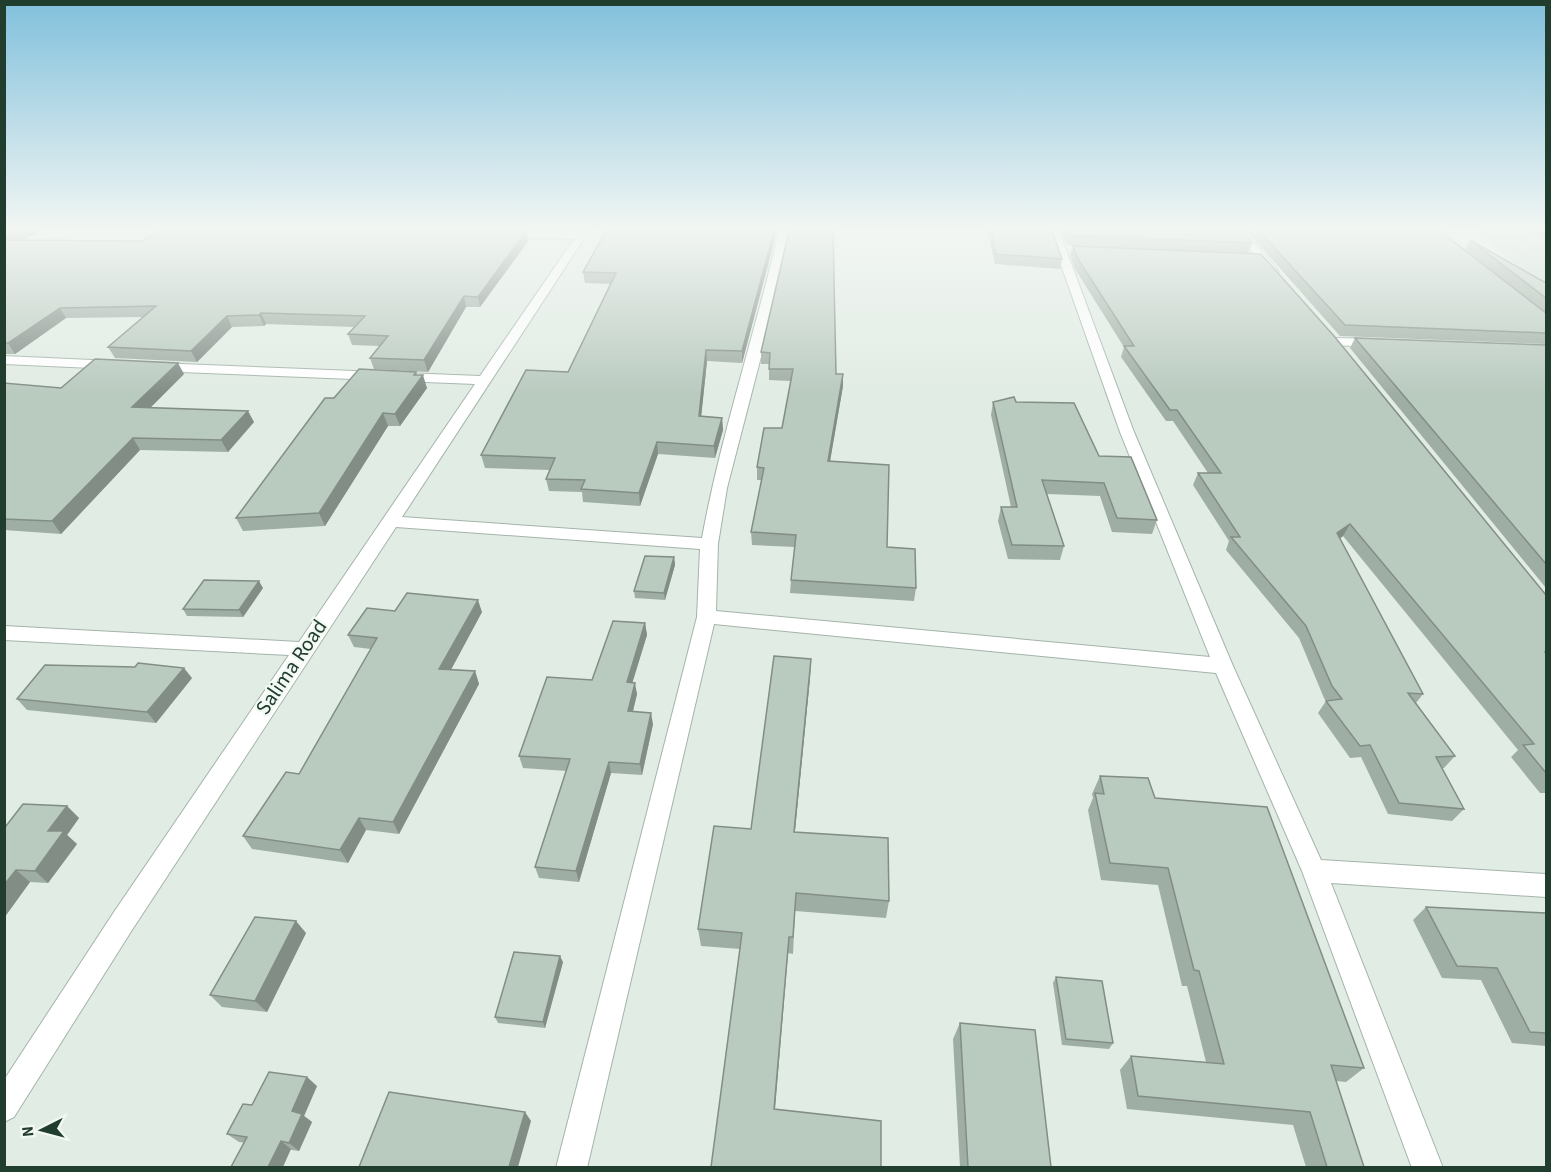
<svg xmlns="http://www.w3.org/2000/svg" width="1551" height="1172" font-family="'Source Sans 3',sans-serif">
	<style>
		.built { fill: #cfdcd3 }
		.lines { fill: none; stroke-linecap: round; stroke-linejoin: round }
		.minor-casing { stroke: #a4b4aa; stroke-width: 2 }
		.minor { fill: #fff; fill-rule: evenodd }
		.wall { fill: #9faea4 }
		.shaded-wall { fill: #828d86 }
		.building { fill: #b9cabf; stroke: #828d86; stroke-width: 1.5 }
		.labels { text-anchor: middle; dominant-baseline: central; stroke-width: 4.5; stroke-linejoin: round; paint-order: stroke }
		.street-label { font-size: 21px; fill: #213d2e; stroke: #f2f8f3 }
	</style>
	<rect width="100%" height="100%" fill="#e1ece4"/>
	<path class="built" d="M1474,231H1546V288Z"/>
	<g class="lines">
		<defs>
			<path id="minor" d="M579,231H589L402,517L702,538C721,434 755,334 779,231H789L770,322L727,488L718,544L716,611L1210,657L1120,432L1049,231H1059L1134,432L1233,666L1321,860L1546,874V897L1331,883L1443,1168H1412L1302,871L1216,673L714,624L587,1168H556L697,617L700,549L396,527L132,930L14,1117L4,1122V1080L114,912L289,655L4,640V626L299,642L475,384L156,371L149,367L156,363L480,376L574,239L504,237L499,234L504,231Z
				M1235,231H1245L1278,271V275H1270Z
				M1335,338L1375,339L1381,343L1375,347L1331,345L1329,342Z
				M4,356L114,361L121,365L114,369L4,364Z"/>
		</defs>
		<use href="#minor" class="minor-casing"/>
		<use href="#minor" class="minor"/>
	</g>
	<path class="wall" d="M4,231H39L23,240L143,241L529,240L480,307H466L428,372L374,369L370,358L379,346L352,345L348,334L355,327L266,324L264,326L232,327L197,362L115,358L108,347L143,317L66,318L15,354H4Z
		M606,231H777L742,363L707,361L701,416L722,418L723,430L715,458L658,454L640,506L583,502L582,492L549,491L546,479L550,470L485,468L481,455L568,372L611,284L585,283L583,272Z
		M789,231L836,374H843V386L830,461L887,547L916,588L914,601L790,593L791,580L795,547L752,545L751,532L762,480H757V467L782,428L791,381L769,380V364H761V352Z
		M987,231H1052L1062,259L1060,269L995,264Z
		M1061,231H1243L1252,243L1248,253L1067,245Z
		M1247,231H1440L1520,293L1465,249L1470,240L1546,283V344L1340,336Z
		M1532,231H1546V241Z
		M1073,246L1546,595V793H1540L1511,757L1518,750L1343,536L1340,539L1423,694L1416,703L1455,756L1444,768H1442L1464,809L1452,821L1388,814L1361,757L1350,758L1318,713L1326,701L1324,698L1299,638L1226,550L1229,541L1193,485L1198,473H1208L1173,421H1166L1121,357L1124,347L1075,269L1070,255Z
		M1355,338L1546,345V588L1350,348Z
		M184,374L150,408L254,422L228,452L140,450L61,534L4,530V383L61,388Z
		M417,375L427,388L400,426H388L325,526L243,531L236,518L334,398Z
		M993,402H1016L1099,456L1157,520L1152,534L1112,532L1100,496L1047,494L1064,546L1060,560L1008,559L998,521L1001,507H1011L991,415Z
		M674,557L675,565L665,600L635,598L634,591Z
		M263,588L243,617L187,616L183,609Z
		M395,611L482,612L451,669L475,671L479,684L399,834L366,830L348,863L252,849L243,836L299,774L371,649L354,647L348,635Z
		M645,623L647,635L632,682L637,694L633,711L653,724L642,775L611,773L579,882L539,878L535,867L567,771L523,768L519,756L592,680Z
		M811,659L810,678L795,832L889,901L886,918L795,911L793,954L788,953L711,1167L740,949L701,946L698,929L751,829Z
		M192,678L156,723L27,710L17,699Z
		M1100,776L1155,798L1364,1068L1346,1082L1336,1081L1364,1167H1306L1293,1125L1127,1109L1120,1070L1131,1056L1206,1062L1187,986H1182L1158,885L1101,880L1088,810L1093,798L1092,794Z
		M67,806L79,818L67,835L77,844L48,883L30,882L4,918V826Z
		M1426,907L1546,913V1046L1512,1043L1481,980L1442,978L1413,920Z
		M306,933L267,1012L222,1007L210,995Z
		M563,962L545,1028L498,1023L495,1017Z
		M1056,977L1113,1043L1109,1049L1062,1045L1053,983Z
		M960,1023L1051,1167H960L953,1039Z
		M317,1086L304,1116L312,1122L299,1151L239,1142L227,1134L252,1105Z"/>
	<path class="shaded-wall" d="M16,231H39L5,250L4,248V237Z
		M526,231L529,240L480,307L478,297Z
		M774,231H777L742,363V351Z
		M464,296L466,307L428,372L424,360Z
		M60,308L66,318L15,354L8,343Z
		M261,313L266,324L264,326L259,315Z
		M227,316L232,327L197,362L191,351Z
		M706,350L707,361L700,428L699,416Z
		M178,363L184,374L139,419L132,407Z
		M416,372L419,381L423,375L427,388L400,426L395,414Z
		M843,374V386L828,473V461Z
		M248,411L254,422L228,452L221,440Z
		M383,413L388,426L325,526L319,513Z
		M722,418L723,430L715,458L714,446Z
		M133,438L140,450L61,534L52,521Z
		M657,442L658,454L640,506L639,493Z
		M1350,524L1343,536L1330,545L1337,533Z
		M674,557L675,565L665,600L664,593Z
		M259,581L263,588L243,617L239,610Z
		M478,600L482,612L445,681L439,669Z
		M645,623L647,635L629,694L627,682Z
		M811,659L810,678L793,850L794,832Z
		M184,668L192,678L156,723L147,712Z
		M475,671L479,684L399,834L393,822Z
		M635,683L637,694L630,723L628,711Z
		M651,713L653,724L642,775L640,764Z
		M609,762L611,773L579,882L576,871Z
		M67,806L79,818L67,835L77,844L48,883L35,871L48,831Z
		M359,818L366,830L348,863L340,850Z
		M16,870L30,882L4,918V885Z
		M296,921L306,933L267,1012L255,1001Z
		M789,937L788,953L774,1122V1109Z
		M560,956L563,962L545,1028L543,1022Z
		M307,1077L317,1086L304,1116L312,1122L299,1151L289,1143L292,1111Z
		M525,1112L531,1121L518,1167H509Z
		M281,1141L291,1149L283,1167H268Z"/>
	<path class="building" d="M4,231H16L4,237Z
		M157,231H526L478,297L464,296L424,360L370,358L388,336L348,334L365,316L261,313L259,315L227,316L191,351L108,347L156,306L60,308L8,343H4V240L143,241Z
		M606,231H774L742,351L706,350L699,416L722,418L714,446L657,442L639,493L581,489L585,480L546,479L555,458L481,455L526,370L568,372L616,273L583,272Z
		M789,231H833L836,374H843L828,461L889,465L887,547L915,549L916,588L791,580L796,535L751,532L764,468L757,467L764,428H782L793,369H769L770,353L761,352Z
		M991,231H1052L1062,259L996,254Z
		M1067,231H1243L1252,243L1069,235Z
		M1259,231H1440L1546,313V333L1345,325Z
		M1470,240L1546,283V298Z
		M1073,246L1261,254L1334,336L1546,595V652H1545L1546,654V773L1523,745L1534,744L1350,524L1337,533L1423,694L1408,693L1455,756L1436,757L1464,809L1399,803L1370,745L1360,746L1326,701L1342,699L1332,686L1306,626L1231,537H1240L1198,473H1221L1177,410H1170L1124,346H1134L1078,259Z
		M1355,338L1546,345V564Z
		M95,359L178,363L132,407L248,411L221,440L133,438L52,521L4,519V383L61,388Z
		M359,369L416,372L414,375H423L395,414L383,413L319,513L236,518L325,398H334Z
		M1014,397L1016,402L1074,403L1099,456L1131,457L1157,520L1117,518L1104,483L1042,480L1064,546L1012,545L1001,507H1017L993,402Z
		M645,556L674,557L664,593L634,591Z
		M204,580L259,581L239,610L183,609Z
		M407,593L478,600L439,669L475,671L393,822L359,818L340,850L243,836L286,772L299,774L377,638L348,635L367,608L395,611Z
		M613,621L645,623L627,682L635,683L628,711L651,713L640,764L609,762L576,871L535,867L570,759L519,756L547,677L592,680Z
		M774,656L811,659L794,832L888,838L889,901L796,893L793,937H789L774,1109L881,1121V1167H711L742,933L698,929L714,826L751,829Z
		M138,663L184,668L147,712L17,699L45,665L135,667Z
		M1100,776L1148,778L1155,798L1267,807L1364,1068L1331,1065L1364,1167H1327L1310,1112L1138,1096L1131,1056L1224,1064L1199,971L1194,970L1168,868L1110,863L1095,793L1104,794Z
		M23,804L67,806L48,831H64L35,871L16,870L4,885V826H6Z
		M1426,907L1546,913V1033L1530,1032L1497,968L1457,966Z
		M255,917L296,921L255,1001L210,995Z
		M514,952L560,956L543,1022L495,1017Z
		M1056,977L1102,981L1113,1043L1066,1039Z
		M960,1023L1035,1030L1051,1167H968Z
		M269,1072L307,1077L292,1111L302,1114L289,1143L281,1141L268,1167H231L247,1137L227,1134L243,1104L252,1105Z
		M389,1092L525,1112L509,1167H359Z"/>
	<linearGradient id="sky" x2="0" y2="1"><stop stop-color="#81c0dc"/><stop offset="0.58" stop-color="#f2f6f3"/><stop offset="1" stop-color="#f2f6f3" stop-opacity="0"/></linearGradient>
	<rect width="1551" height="395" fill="url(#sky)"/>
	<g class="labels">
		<g class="street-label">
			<text transform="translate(291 667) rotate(-56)">Salima Road</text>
		</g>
	</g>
	<rect width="1551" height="1172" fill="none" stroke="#213d2e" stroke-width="12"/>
	<g transform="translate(42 1130) rotate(264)" stroke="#f2f8f3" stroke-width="4.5" paint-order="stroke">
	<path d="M0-4.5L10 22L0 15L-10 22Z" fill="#213d2e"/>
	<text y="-9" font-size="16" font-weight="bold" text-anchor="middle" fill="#213d2e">N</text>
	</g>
</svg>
